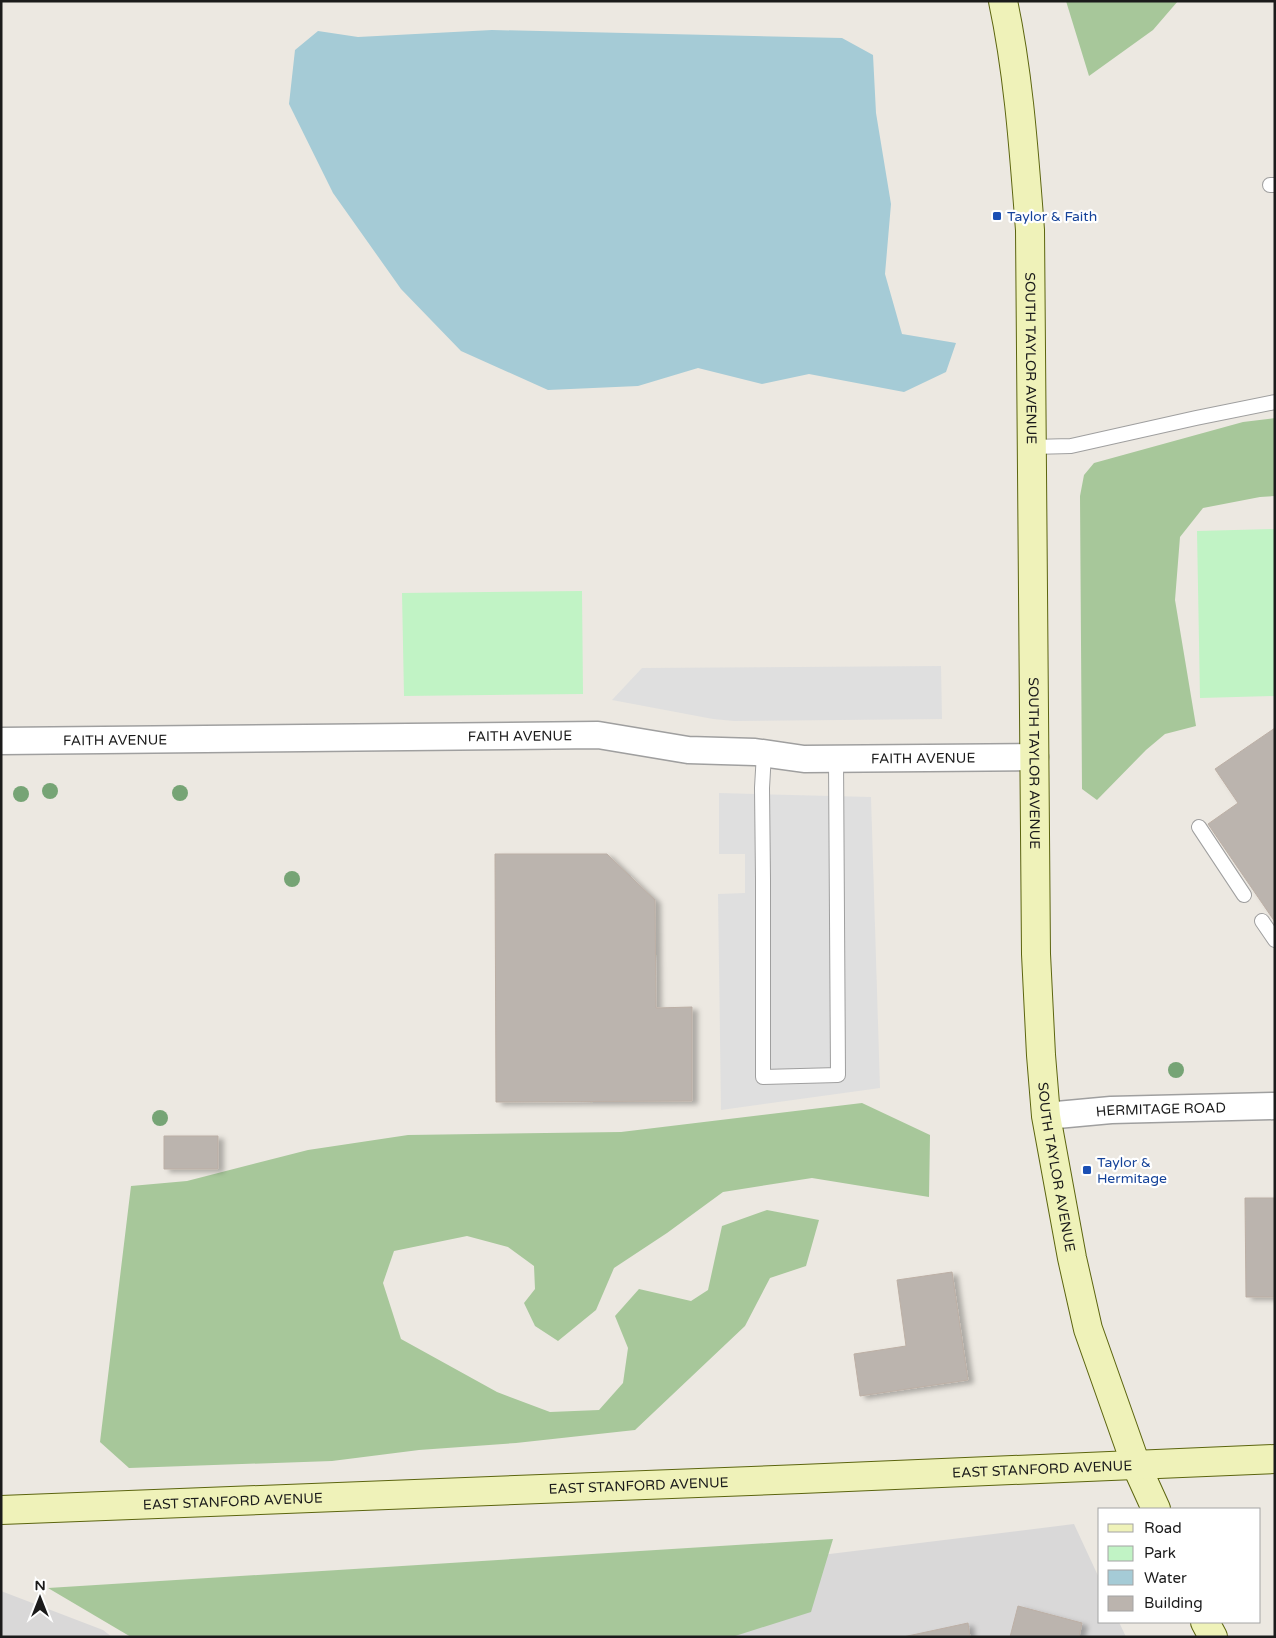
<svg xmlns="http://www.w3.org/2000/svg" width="1276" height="1638" font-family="'Varela Round',sans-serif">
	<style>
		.residential { fill: #d9d8d8 }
		.forest { fill: #a7c79a }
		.park { fill: #c1f3c5 }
		.parking { fill: #dfdfdf }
		.water { fill: #a5cbd6 }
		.building { fill: #bbb4ae; stroke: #bcafa5; filter: url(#shadow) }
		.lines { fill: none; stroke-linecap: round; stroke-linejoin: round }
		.lane-casing { stroke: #9f9f9f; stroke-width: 16 }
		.street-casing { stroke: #9f9f9f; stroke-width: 29 }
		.secondary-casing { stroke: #5c650f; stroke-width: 30 }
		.lane { stroke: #fff; stroke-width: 14 }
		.street { stroke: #fff; stroke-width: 26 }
		.secondary { stroke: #eff2b9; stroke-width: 28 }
		.tree { fill: #76a475 }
		.transit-dot { fill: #1a4fb4; stroke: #fff; stroke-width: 2 }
		.labels { text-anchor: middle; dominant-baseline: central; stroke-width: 4.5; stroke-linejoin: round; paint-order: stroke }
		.transit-label { font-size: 14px; fill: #164399; stroke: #fff; text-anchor: start }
		.street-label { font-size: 14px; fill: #1b1b1b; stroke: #fff }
	</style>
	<defs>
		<filter id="shadow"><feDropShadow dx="5.5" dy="3" stdDeviation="2.5" flood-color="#0004"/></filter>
	</defs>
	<rect width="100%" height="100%" fill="#ece8e1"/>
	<path class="residential" d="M1074,1524L1100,1580V1622H1119L1126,1637H529L643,1577Z
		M1,1591L103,1630L112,1637H1Z"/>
	<path class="forest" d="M1066,1H1178L1153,30L1089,76Z
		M1275,418V496L1260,497L1203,508L1180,537L1175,600L1196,726L1165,734L1146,750L1097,800L1082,789L1080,496L1084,475L1094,463L1243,422Z
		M862,1103L930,1135L929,1197L812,1178L723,1192L667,1233L614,1268L596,1310L558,1341L535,1326L524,1303L535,1289L534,1266L508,1247L467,1236L394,1251L383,1283L401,1339L497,1392L550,1412L599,1410L623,1383L628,1348L615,1316L639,1289L691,1301L708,1290L722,1226L767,1210L819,1220L806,1266L770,1278L745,1326L635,1430L516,1443L419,1450L332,1461L129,1468L100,1442L131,1186L187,1181L308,1150L408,1135L621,1132Z
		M833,1539L811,1612L732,1637H131L48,1588Z"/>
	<path class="park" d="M1275,529V696L1200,698L1197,531Z
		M582,591L583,694L404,696L402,593Z"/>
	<path class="parking" d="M941,666L942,719L734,721L713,719L612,700L642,668Z
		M719,793L871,797L880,1088L721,1110L718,894L745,893V854H719Z"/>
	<path class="water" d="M492,30L842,38L873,55L876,113L891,204L885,274L902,334L956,343L946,372L904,392L809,374L762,384L698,368L638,386L548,390L461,351L401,289L333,193L289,104L295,50L318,31L358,37Z"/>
	<path class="building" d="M1275,728V922L1208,824L1238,803L1215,769Z
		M495,854H607L655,900L656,1008L692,1007V1101L496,1102Z
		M164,1136H218V1169H164Z
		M1245,1198H1275V1297H1246Z
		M952,1272L968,1380L860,1396L854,1354L906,1346L897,1280Z
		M1018,1606L1082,1623L1079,1637H1010Z
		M968,1623L970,1637H903Z"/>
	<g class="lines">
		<defs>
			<path id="lane" d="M1270,185H1275
				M1032,447L1071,446L1196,418L1275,402
				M764,753L762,788L763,879V1077L838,1075L836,759
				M1199,827L1244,895
				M1262,921L1275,940"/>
			<g id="street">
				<path id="s1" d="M1,741L598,735L688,750L755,752L804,759L1035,757"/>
				<path id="s2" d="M1046,1116L1111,1110L1275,1106"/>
			</g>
			<g id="secondary">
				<path id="s3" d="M1003,1C1019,76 1024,154 1030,230L1036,954L1041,1055L1046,1116L1072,1258L1088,1329L1136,1465L1156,1509"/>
				<path id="s4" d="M1,1510L801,1479L1275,1459"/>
				<path d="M1205,1622L1213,1637"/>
			</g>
		</defs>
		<use href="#lane" class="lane-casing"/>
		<use href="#street" class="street-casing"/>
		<use href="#secondary" class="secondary-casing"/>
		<use href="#lane" class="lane"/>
		<use href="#street" class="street"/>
		<use href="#secondary" class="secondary"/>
	</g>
	<g class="tree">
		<circle cx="50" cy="791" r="8"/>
		<circle cx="180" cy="793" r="8"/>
		<circle cx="21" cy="794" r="8"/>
		<circle cx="292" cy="879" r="8"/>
		<circle cx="1176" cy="1070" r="8"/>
		<circle cx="160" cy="1118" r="8"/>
	</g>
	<g class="transit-dot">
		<rect x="992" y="211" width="10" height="10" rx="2.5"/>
		<rect x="1082" y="1165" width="10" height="10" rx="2.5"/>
	</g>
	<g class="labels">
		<g class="transit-label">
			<text x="1007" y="216">Taylor &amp; Faith</text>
			<text x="1097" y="1162">Taylor &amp;<tspan x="1097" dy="16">Hermitage</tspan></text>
		</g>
		<g class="street-label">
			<text stroke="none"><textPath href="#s3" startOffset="359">SOUTH TAYLOR AVENUE</textPath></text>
			<text stroke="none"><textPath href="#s1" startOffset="519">FAITH AVENUE</textPath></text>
			<text stroke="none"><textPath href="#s1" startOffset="114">FAITH AVENUE</textPath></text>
			<text stroke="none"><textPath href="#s1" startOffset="924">FAITH AVENUE</textPath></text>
			<text stroke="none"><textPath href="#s3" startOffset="764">SOUTH TAYLOR AVENUE</textPath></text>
			<text stroke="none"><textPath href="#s2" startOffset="115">HERMITAGE ROAD</textPath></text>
			<text stroke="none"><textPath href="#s3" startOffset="1169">SOUTH TAYLOR AVENUE</textPath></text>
			<text stroke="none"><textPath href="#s4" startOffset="1042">EAST STANFORD AVENUE</textPath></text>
			<text stroke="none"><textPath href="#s4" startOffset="638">EAST STANFORD AVENUE</textPath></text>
			<text stroke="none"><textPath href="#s4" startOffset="232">EAST STANFORD AVENUE</textPath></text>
		</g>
	</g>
	<rect width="1276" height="1638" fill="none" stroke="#1b1b1b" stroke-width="5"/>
	<rect x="1098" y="1508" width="162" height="115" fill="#ffffff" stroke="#a4a4a4"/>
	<rect x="1108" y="1524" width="25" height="8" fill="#eff2b9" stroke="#a4a4a4"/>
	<text x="1144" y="1533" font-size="15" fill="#1b1b1b">Road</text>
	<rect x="1108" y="1546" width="25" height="15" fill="#c1f3c5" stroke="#a4a4a4"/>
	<text x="1144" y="1558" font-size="15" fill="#1b1b1b">Park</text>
	<rect x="1108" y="1570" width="25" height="15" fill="#a5cbd6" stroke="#a4a4a4"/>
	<text x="1144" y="1583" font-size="15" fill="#1b1b1b">Water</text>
	<rect x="1108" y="1596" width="25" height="15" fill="#bbb4ae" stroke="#a4a4a4"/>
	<text x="1144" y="1608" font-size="15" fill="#1b1b1b">Building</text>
	<g transform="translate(40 1598)" stroke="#ffffff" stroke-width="4" paint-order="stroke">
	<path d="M0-4L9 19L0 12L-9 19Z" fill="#1b1b1b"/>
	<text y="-8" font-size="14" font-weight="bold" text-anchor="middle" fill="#1b1b1b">N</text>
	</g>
</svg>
